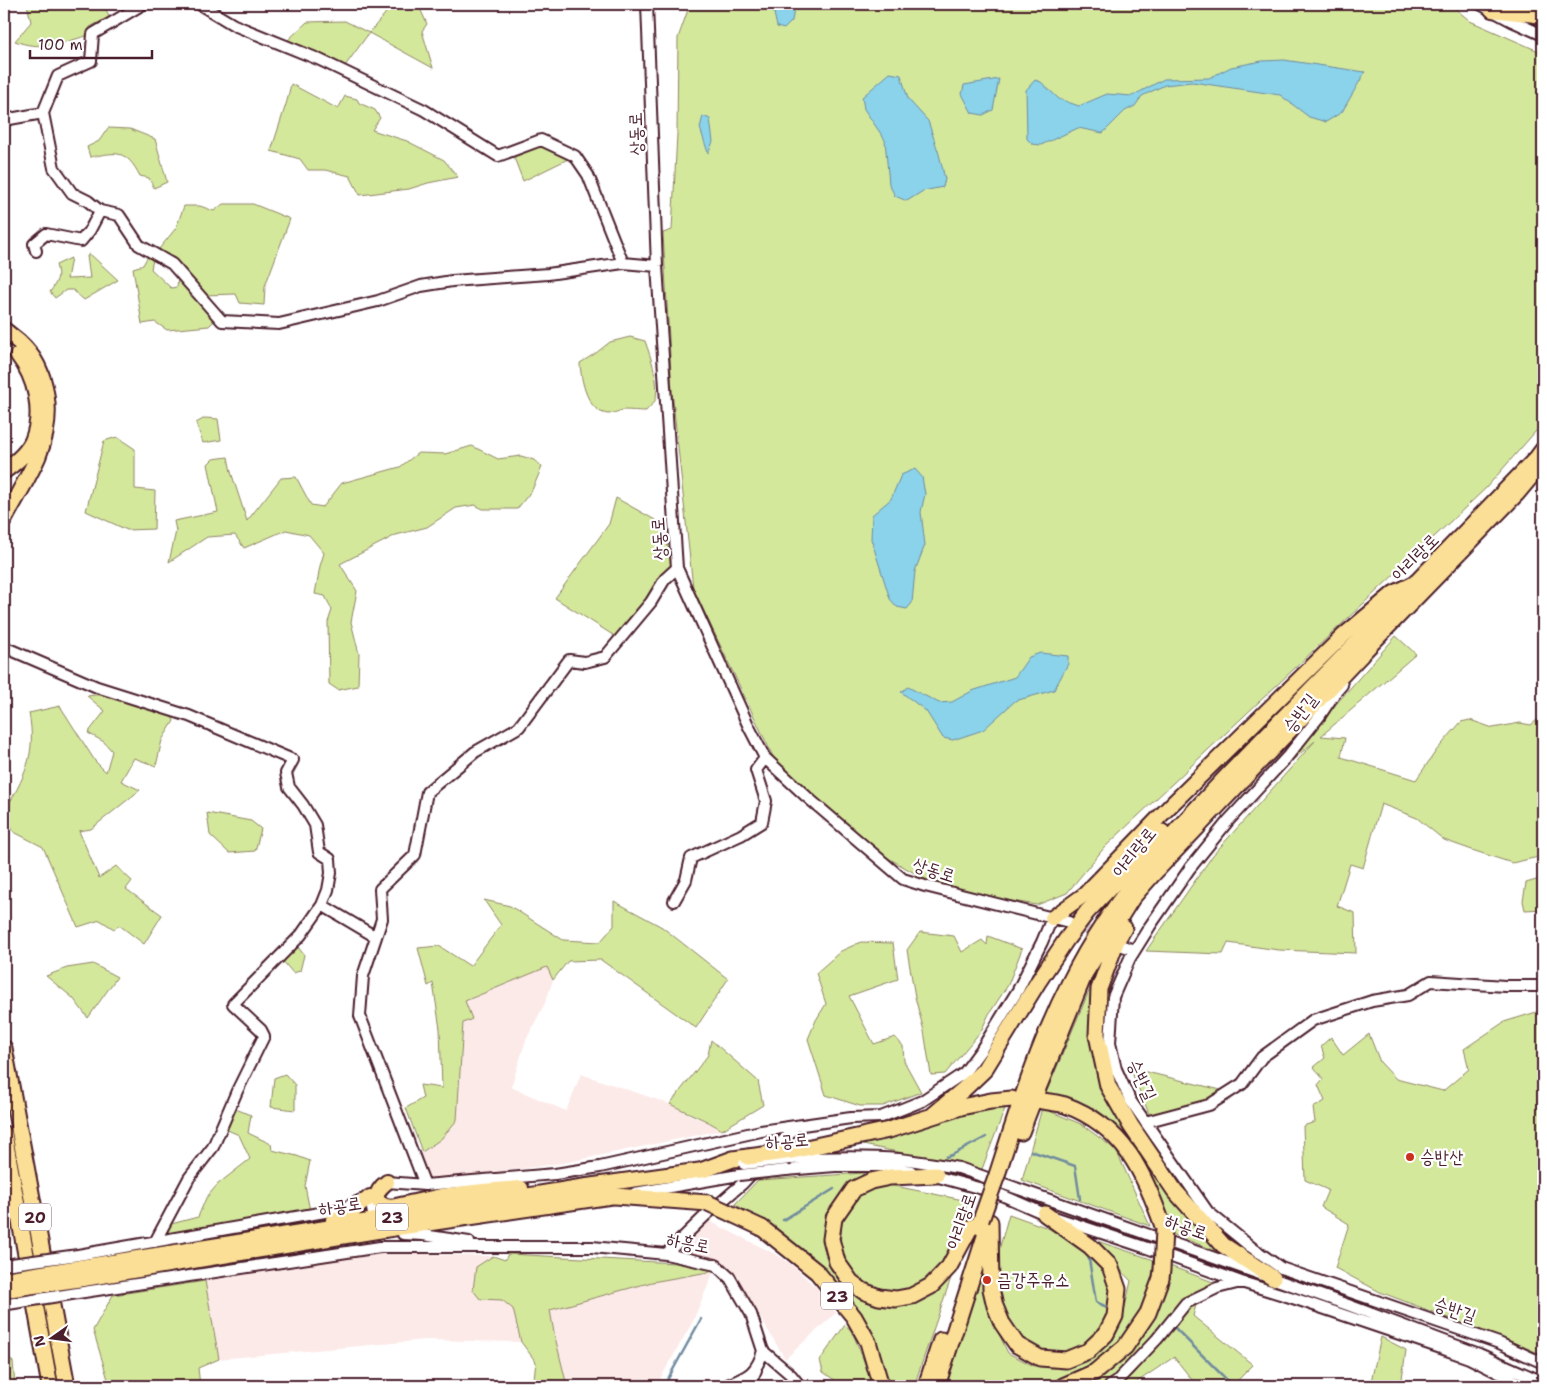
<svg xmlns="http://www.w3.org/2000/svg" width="1547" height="1390" font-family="'Shantell Sans','Poor Story',sans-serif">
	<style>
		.built { fill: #fceae8 }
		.green { fill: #d4e89c; stroke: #8f8464 }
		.water { fill: #8ad3eb; stroke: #708b9e }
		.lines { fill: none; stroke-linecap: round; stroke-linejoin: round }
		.stream { stroke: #708b9e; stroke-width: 2.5 }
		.minor-tunnel { stroke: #dbd2d5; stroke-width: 10; stroke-dasharray: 10 5; stroke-linecap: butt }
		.minor-casing { stroke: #4a1f2b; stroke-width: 14 }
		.major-casing { stroke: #4a1f2b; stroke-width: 18 }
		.highway-casing { stroke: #4a1f2b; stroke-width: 19 }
		.minor { stroke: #fff; stroke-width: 10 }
		.major { stroke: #fbdf96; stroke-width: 14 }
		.highway { stroke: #fbdf96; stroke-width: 15 }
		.minor-bridge-casing { stroke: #4a1f2b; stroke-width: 14; stroke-linecap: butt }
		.major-bridge-casing { stroke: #4a1f2b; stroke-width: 18; stroke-linecap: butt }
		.highway-bridge-casing { stroke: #4a1f2b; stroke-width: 19; stroke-linecap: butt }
		.minor-bridge { stroke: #fff; stroke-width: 10 }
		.major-bridge { stroke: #fbdf96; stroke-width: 14 }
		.highway-bridge { stroke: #fbdf96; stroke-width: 15 }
		.poi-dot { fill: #c8321e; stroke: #fff; stroke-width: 2 }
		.labels { text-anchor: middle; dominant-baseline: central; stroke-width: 4.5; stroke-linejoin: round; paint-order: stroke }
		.shield { fill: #fff; stroke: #80626b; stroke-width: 1 }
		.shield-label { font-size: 16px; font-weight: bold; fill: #4a1f2b }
		.street-label { font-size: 18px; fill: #4a1f2b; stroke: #fff }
		.poi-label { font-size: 18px; fill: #4a1f2b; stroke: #fff; text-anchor: start }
	</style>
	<rect width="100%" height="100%" fill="#fff"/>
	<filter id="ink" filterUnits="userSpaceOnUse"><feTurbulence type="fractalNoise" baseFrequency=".02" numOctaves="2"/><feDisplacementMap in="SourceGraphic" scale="10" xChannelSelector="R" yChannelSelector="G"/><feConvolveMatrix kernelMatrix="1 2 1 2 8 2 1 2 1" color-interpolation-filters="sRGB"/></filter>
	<g filter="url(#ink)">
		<path class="built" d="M548,966L553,980L545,1003L526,1040L511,1087L566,1111L581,1074L670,1104L690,1115L711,1123L722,1130L564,1163L427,1182L416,1156L441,1139L457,1120L465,1002Z
			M707,1220L777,1255L793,1266L821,1292L836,1313L785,1359L733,1271L682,1251Z
			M377,1253L493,1256L476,1267L480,1299L502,1300L513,1309L521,1342L425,1340L219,1359L205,1281Z
			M714,1271L692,1323L656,1386H567L554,1333L550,1310L652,1282Z"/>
		<path class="green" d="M27,4H104L109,17L90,27L86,36C62,43 40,51 15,41L31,22Z
			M390,4H418L427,24L422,31L433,68L369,33L345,66L287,41L307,22L345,21L369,33L390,8Z
			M690,4H1450L1470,21L1543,53V423L1486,488L1104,848L1067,893L1037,905L944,890L869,847L777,765L693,588L672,391L663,233L672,230L677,134L678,38Z
			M291,84L338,109L345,96L357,99L359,103L375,110L380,118L372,130L407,141L444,160L458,177L428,183L409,189L360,195L350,176L325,170H308L300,159L271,151L287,101Z
			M108,128L130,129L155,139L167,182L154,188L149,178L140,176C126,149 117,152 90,157L87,147L99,141Z
			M537,146H544L568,159L523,181L513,155Z
			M223,204H253L290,219L265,286L264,305L240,303L236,294L204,295L172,260L159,249L176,228L184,206H200L214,211Z
			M90,254L118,280L84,300L73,290H66L55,298L50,292C57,282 60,277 56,265L71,258L67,279L90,278L87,256Z
			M149,254L153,259L151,269L171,288L177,287L178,277L215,320L209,326L167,330L155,322L142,324L133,268L143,265Z
			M630,337L645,341C651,358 659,380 656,398C655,403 649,407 646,411C639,411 630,410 623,410C618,411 613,414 608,414C587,412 581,380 580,363L596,353L610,342Z
			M205,418L218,419L221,440L203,443L196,423Z
			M117,437L135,449V489L155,491L154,529L127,530L86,511L104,441Z
			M472,446L498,459L521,456L534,460L542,467L532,490L517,509H483L475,505L456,508L427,527L396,535L340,564L357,591L351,622L359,654L358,686L338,690L329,684L328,622L332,610L325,596L315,594L320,566L324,553L309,535L286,530L244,548L235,535L207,537L169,562L176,531L174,521L218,512L208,464L213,459L228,457L231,472L247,521L281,478L296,477L311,505L323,507L342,483L400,467L418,453L445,454Z
			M616,498L664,525L671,565L645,602L616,637L555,598L609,524Z
			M1396,636L1416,654L1321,736L1345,738L1341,757L1416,780L1436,751L1461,722L1470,720L1493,728L1520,723L1531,725L1543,715V856L1512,863L1475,851L1444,840L1417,818L1381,804L1363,868L1350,864L1337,906L1355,913L1356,953L1279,950L1228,943L1223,954L1146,951L1213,855L1315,741L1279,772L1330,711Z
			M104,694L171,714L174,721L162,740L156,766L134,758L121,781L140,790L91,829L79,831L99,878L116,866L132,881L126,889L162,915L144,944L119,925L114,929L100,920L78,927L43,847L14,832L4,816V813C24,777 37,756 29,713L60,706L95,761L106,772L112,751L104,742L88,733L105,711L87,696Z
			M207,813L251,821L261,829L255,851L229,853L210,835Z
			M1543,878V909L1525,910L1523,901L1526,883Z
			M484,900L510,906L563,940L600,942L614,926V901L662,927L728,979L696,1028L601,960L568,961L553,980L547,967L465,1001L472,1019L463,1023L457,1120L441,1139L422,1152L406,1108L423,1098L420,1085L442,1088L440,1029L433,983L428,986L418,948L439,946L470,966L501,925Z
			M920,932L954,936L962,952L982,940L987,945L988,936L1022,949L1008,985L989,1014L981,1031L945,1074L931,1075L924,1031L915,997L907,950Z
			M861,942L893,943L898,979L849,996L874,1044L895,1037L903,1046L904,1061L921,1092L883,1106H860L826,1095L808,1039L816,1020L826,1004L816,973L841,951Z
			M298,947L304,955L300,971L293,973L282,960Z
			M93,964L117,977L88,1018L73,998L46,976L67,968Z
			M1094,979L1095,1064L1118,1115L1237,1259L1172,1234L1157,1187L1120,1132L1084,1107L1046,1093Z
			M1543,1010V1355L1515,1343L1380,1292L1335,1268L1349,1224L1321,1207L1328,1190L1305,1180L1303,1126L1315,1122L1313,1108L1325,1101L1318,1085L1323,1079L1314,1067L1325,1058L1321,1046L1331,1037L1343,1055L1369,1034L1380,1062L1396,1079L1443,1091L1469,1069L1464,1049L1504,1022Z
			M711,1040L758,1081L763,1105L722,1130C706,1119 687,1113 670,1104L708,1055Z
			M1130,1068L1225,1091L1208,1100L1177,1110L1165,1111L1150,1116Z
			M285,1074L295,1085V1110L271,1107L274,1078Z
			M1006,1106L982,1169L863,1145L972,1112Z
			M233,1108L251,1115L248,1133L271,1144L272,1150L297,1156L310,1161L305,1186L310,1211L166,1236L171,1224L198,1217L206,1198L218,1184L250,1159L239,1135L225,1129Z
			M1042,1108L1081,1124L1116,1150L1150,1226L1022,1180Z
			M864,1173L839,1198L823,1228L831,1270L865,1302L913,1304L953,1272L914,1386H891V1383L847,1295L781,1234L735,1204L758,1180Z
			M885,1184L968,1201L958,1232L942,1262L918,1285L894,1292L868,1288L853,1276L840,1247L842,1220L860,1193Z
			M1009,1214L1048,1228L1082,1249L1102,1267L1112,1294L1107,1318L1089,1344L1062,1354L1034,1348L1018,1336L1002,1304L996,1261Z
			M1091,1239L1154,1260L1150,1291L1128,1334L1099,1361L1044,1386H945L983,1263L988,1311L1008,1353L1034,1366L1072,1365L1109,1343L1122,1320L1131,1281Z
			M508,1254L675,1263L714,1271L652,1282L550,1310L554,1333L567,1386H533L536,1362L521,1342L513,1309L502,1300L480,1299L473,1290L476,1267L493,1256L505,1260Z
			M1170,1266L1213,1282L1178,1303L1157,1331L1106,1384L1101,1386H1075L1157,1307Z
			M205,1281L219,1359L198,1368L200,1386H110L93,1330L113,1295Z
			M1196,1305L1193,1316L1253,1365L1238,1380L1248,1386H1197L1174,1357L1131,1386H1116L1132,1375L1188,1307Z
			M845,1325L852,1331L874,1386H835L839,1383L823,1372L820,1360Z
			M1381,1337L1406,1350L1401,1386H1370Z
			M4,1351L13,1362L15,1386H4Z"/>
		<path class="water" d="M775,4H795L792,21L784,29L777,27L774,13Z
			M1284,60L1365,72L1342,112L1326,122L1309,117L1280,95L1192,82L1165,85L1142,96L1135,106L1125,111L1103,133L1078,128L1041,145L1032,144L1027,139L1026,90L1035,80L1041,82L1059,99L1079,106L1107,94L1132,96L1164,79L1209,78L1231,67L1262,61Z
			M890,73L901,75L908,99L928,121L939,154L945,179L943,187L923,191L907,201L895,196L889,184L885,140L864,109L862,97Z
			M999,79L993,110L983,115L972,113L962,94L964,85Z
			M703,116L710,119L713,142L708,153L700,128Z
			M915,469L922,477L925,494L921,512L925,545L915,571L912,603L907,609L897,607L890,599L871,539L872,515L891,499L901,475Z
			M1040,653L1068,656V664L1054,690L1015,701L983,730L953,740L943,738L926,711L901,692L908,687L939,703L952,702L972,691L1015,677L1029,657Z"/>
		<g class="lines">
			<path class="stream" d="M1031,1151L1075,1166L1080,1199
				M946,1157L952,1155L986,1137
				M783,1220L834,1189
				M1088,1253L1096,1302L1109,1308
				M1173,1327L1175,1328L1233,1386
				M664,1386L701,1319"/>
			<path class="minor-tunnel" d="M1071,923L1101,936"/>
			<defs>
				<path id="minor" d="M143,4L93,34L91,61L58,76L43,113L54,168L72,193L88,201L100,211L119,215L139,245L172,264L222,321L279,324L378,301L421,286L452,281L548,274L623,263L657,266
					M199,4L234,25L318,59L424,110L498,156L541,140L575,156L588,175L623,263
					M647,4L657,266L677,568L749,727L765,758L807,797L903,879L925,886L1069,922
					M1480,4L1512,21L1543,35
					M4,120L43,113
					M36,251L34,244L46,234L81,241L90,230L100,211
					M4,647L97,687L189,716L293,760L286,773L289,787L303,805L315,825L319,852L330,859L331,873L328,890L322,905L301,935L233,1004L261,1030L264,1036L237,1091L213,1147L189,1178L155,1242
					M1342,685L1335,693L1319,717L1287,757L1228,821L1190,868L1150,926L1130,958L1113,997L1110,1043L1116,1069L1130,1100L1208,1212L1251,1247L1281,1268L1499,1343L1543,1363
					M674,901L686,880L691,858L741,835L762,822L766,801L756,770L765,758
					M322,905L376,937
					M1123,946L1134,950
					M1145,1122L1209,1105L1242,1084L1262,1057L1313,1020L1372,1001L1408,995L1431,981L1505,986H1543
					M770,1154L797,1126
					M791,1159C827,1157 863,1156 899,1159C919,1161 939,1165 959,1168L1348,1305L1479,1354L1543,1382
					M786,1170L835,1166H883L911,1171
					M931,1175L997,1193L1045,1214L1147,1248L1241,1282L1290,1297L1438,1347L1469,1358L1525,1386
					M381,1185L387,1182L425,1185L555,1174L600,1167L761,1131L851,1118L881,1117L902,1109L922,1101L964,1073L981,1050L1018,990L1042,942L1052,918
					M425,1185L360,1016L363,976L382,919L380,889L415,855L427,792L475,752L519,727L569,660L585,662L605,657L651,602L665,579L677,568
					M635,1193L739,1175
					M370,1197L375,1226
					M402,1228L403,1234L423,1235L469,1242
					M666,1254L706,1215L742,1184L755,1170
					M78,1255L342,1209L361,1200
					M84,1292L380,1247H592L666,1254L716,1265L730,1278L751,1314L763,1351L791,1375L800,1386
					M725,1386C746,1377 756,1375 763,1351
					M749,1386L756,1370
					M1110,1386L1116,1382L1157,1339L1186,1303L1217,1288L1241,1282"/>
				<path id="major" d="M1492,10L1543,16
					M1361,655L1517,494L1538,469
					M1052,918L1084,895L1170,806L1344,635L1394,593L1415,583L1537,457L1543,449
					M387,1182C374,1192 372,1204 391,1207L441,1196L483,1191L521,1188
					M333,1220L347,1216L370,1197
					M81,1267L580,1187L703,1170
					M83,1279L377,1231L615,1196"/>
				<path id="highway" d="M4,330C9,334 14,338 19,342C50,370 54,418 38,456C29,477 15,499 4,520
					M4,471C15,463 28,453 33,440C44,412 36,378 18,355
					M1124,928L1117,940L1099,989L1097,1035L1108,1086L1131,1126L1175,1191L1223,1245L1273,1278
					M4,1048L67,1386
					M1042,1101C1050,1102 1058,1103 1065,1105C1124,1126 1145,1174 1164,1229
					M932,1116L964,1089L984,1070L1038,982L1066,940L1087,912L1162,832
					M1021,1132L1036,1093L1085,973L1132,898L1153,874L1361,655
					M4,1134L50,1386
					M792,1151L889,1130L961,1107L991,1101L1012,1099
					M703,1170L733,1159L748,1157
					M936,1175L890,1177L871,1181L854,1189L834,1218L831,1239L837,1262L851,1282L863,1291L879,1297L896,1299L912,1296L931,1286L949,1267L970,1228L980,1224
					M997,1175C1018,1110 1038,1045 1069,984C1114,892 1186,818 1257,745C1309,691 1362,637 1415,583
					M615,1196L708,1203
					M990,1222L991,1289L995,1306L1002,1323L1017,1345L1040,1358L1066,1360L1088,1351L1106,1334L1115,1316L1118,1289L1110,1266L1090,1246L1045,1214
					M762,1228L817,1272L854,1317L868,1342L881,1386
					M926,1386L941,1340
					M937,1386L986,1233
					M1063,1386L1095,1372L1125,1347L1148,1313L1161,1278"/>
			</defs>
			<use href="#minor" class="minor-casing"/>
			<use href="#major" class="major-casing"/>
			<use href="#highway" class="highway-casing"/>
			<use href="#minor" class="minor"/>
			<use href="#major" class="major"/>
			<use href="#highway" class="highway"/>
			<defs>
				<path id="minor-bridge" d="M744,1164L791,1159
					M739,1175L786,1170
					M4,1265L78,1255
					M8,1304L84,1292"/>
				<path id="major-bridge" d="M4,1279L81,1267
					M6,1290L83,1279"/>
				<path id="highway-bridge" d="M748,1157L792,1151
					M708,1203L762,1228
					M981,1220L997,1175
					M1161,1278L1162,1270L1164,1229"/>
			</defs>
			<use href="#minor-bridge" class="minor-bridge-casing"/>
			<use href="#major-bridge" class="major-bridge-casing"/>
			<use href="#highway-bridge" class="highway-bridge-casing"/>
			<use href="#minor-bridge" class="minor-bridge"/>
			<use href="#major-bridge" class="major-bridge"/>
			<use href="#highway-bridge" class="highway-bridge"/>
		</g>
	</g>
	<g class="poi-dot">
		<circle cx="1410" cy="1157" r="5"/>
		<circle cx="987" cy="1280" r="5"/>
	</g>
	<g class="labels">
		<g class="shield">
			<rect x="19" y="1203.5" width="32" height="27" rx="4"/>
			<rect x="376" y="1203.5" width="32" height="27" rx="4"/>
			<rect x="821" y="1282.5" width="32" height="27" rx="4"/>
		</g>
		<g class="shield-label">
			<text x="35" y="1217">20</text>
			<text x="392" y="1217">23</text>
			<text x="837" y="1296">23</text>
		</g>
		<g class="street-label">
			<text transform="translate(636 134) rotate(-92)">상동로</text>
			<text transform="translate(659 539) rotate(-94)">상동로</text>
			<text transform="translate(1415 557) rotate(-45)">아리랑로</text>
			<text transform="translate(1300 713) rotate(-53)">승반길</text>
			<text transform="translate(1134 852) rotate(-51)">아리랑로</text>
			<text transform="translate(934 870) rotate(18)">상동로</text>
			<text transform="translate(1142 1080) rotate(65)">승반길</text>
			<text transform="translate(787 1141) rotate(-5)">하공로</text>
			<text transform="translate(340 1206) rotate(-9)">하공로</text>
			<text transform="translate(961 1221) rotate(-71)">아리랑로</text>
			<text transform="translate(1186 1227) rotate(19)">하공로</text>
			<text transform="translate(688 1243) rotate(11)">하흥로</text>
			<text transform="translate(1455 1310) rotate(19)">승반길</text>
		</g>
		<g class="poi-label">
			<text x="1420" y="1157">승반산</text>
			<text x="997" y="1280">금강주유소</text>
		</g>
	</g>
	<rect width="1547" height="1390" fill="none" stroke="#fff" stroke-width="20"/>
	<rect x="10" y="10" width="1527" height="1370" fill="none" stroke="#4a1f2b" stroke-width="2" filter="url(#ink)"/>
	<g transform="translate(52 1338) rotate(256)" stroke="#ffffff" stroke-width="4" paint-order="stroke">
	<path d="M0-4L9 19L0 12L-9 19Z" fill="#4a1f2b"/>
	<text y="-8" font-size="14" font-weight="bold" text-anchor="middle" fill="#4a1f2b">N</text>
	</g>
	<path d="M30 50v8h122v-8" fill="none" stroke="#4a1f2b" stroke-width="2.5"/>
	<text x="38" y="50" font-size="15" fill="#4a1f2b" stroke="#ffffff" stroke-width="4" paint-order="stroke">100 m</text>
</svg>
